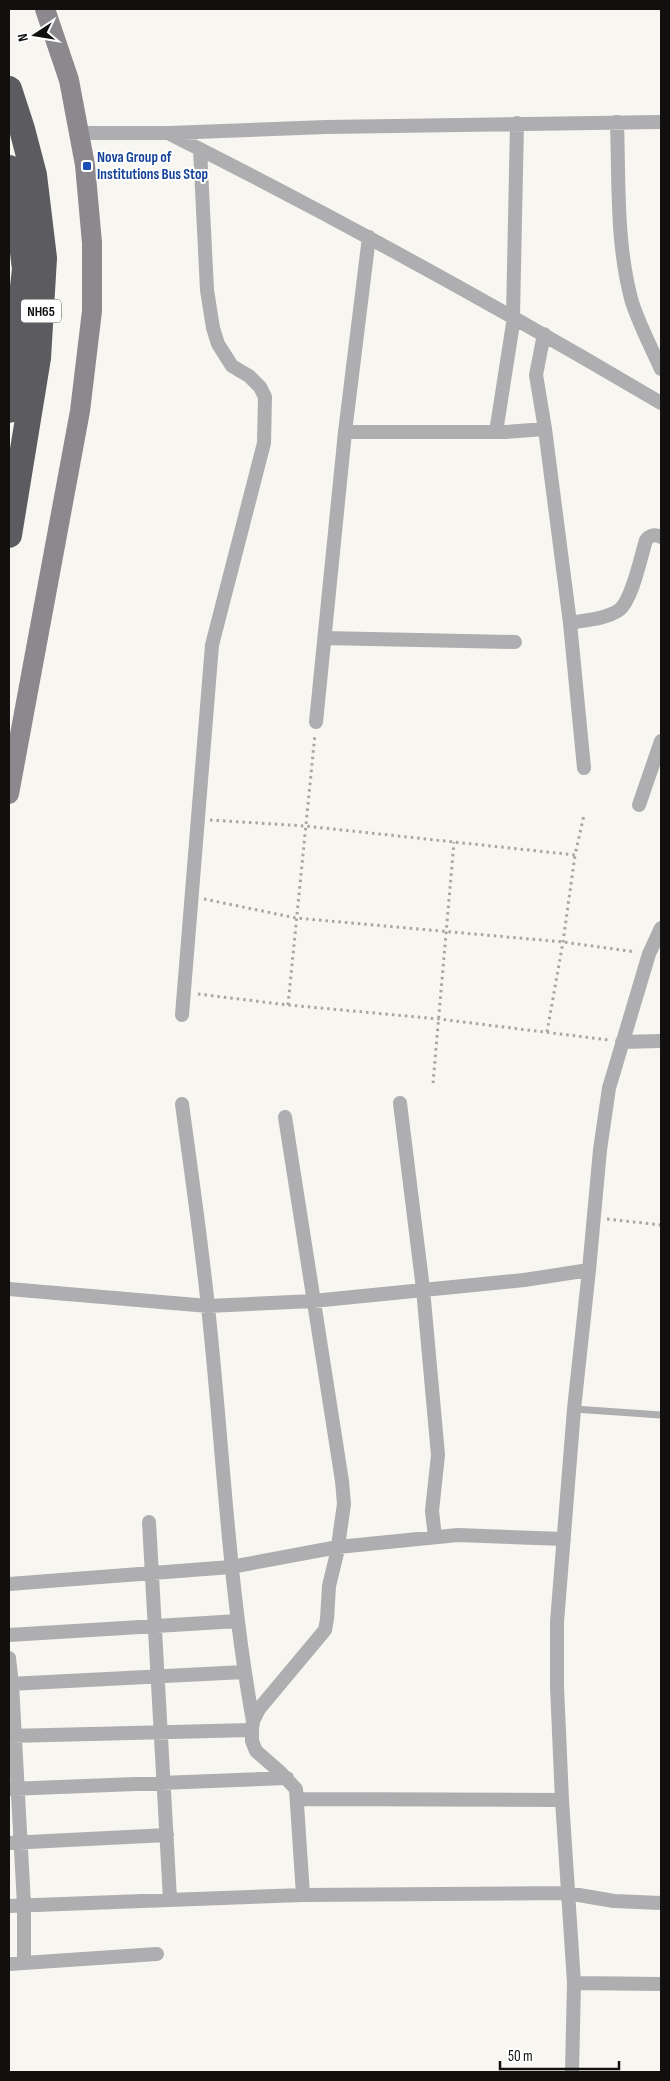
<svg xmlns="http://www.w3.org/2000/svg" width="670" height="2081" font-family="'Sofia Sans Condensed',sans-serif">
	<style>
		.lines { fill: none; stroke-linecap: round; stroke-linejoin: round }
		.path { stroke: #a8a6a2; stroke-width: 3; stroke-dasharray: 2.5 4; stroke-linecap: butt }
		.lane { stroke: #aeadaf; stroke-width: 7 }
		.street { stroke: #aeadaf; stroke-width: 14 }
		.secondary { stroke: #8b898d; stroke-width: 20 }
		.highway { stroke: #5c5b5f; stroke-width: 26 }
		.transit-dot { fill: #1a4fb4; stroke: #fff; stroke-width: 2 }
		.labels { text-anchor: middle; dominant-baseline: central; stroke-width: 4; stroke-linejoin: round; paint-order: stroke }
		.shield { fill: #fff; stroke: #585857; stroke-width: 1 }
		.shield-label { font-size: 14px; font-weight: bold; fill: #11100f }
		.transit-label { font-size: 15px; font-weight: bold; fill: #164399; stroke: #fff; text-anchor: start }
	</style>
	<rect width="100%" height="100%" fill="#f8f6f1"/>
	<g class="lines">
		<path class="path" d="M210,820L305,826L575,855L584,815
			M204,899L296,918L563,942L636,952
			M198,994L288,1005L439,1019L609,1040
			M288,1005L315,734
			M547,1032L563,942L575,855
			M433,1083L454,842
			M607,1219L661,1225"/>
		<path class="lane" d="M574,1409L661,1415"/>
		<path class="street" d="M617,122C619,181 616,245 632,302C639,324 651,347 661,369
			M78,133H169L326,127L661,122
			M170,134C337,218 500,308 661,403
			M513,316L517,123
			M544,334L536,375L545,429L570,623L584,768
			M345,432H506L545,429
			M496,432L514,317
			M570,623C586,620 606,619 619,610C632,601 641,556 646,540C650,535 656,534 661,537
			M325,638L515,642
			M316,722L345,432L369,237
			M639,805L661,741
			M182,1015L212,645L264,443L265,397L260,387L249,376L232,366L218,344L213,328L207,290L200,149
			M622,1042L661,1041
			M400,1103L423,1289L438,1455L432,1511L435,1537
			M182,1104C191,1171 201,1239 208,1307C223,1445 228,1584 253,1721
			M285,1117L342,1481L344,1504L337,1553L329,1586L327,1619L325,1630L259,1709L253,1721L252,1730V1741L256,1751L280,1772L296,1789L303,1895
			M9,1289L208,1306L313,1301L524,1280L589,1270
			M149,1522L170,1899
			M9,1584L231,1567L338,1547L458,1535L564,1539
			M9,1635L238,1621
			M9,1658L12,1684L24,1905V1963
			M9,1684L244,1672
			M9,1736L252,1730
			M9,1789L287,1778
			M297,1799L562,1800
			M9,1843L167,1835
			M9,1906L303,1895L567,1893L614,1901L661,1903
			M9,1964L157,1954
			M574,1983L661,1984
			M572,2072L574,1983L562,1800L557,1687V1622L574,1409L589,1270L600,1150L609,1088L649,954L661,928"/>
		<path class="secondary" d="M9,794L80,411L92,311V243L85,165L69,80L45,9"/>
		<path class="highway" d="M9,89L22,129L34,175L44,258L38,358L9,535
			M9,168L15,186L25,269L9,410"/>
	</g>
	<rect class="transit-dot" x="82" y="161" width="10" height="10" rx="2.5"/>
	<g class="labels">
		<rect class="shield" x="21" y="299.5" width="40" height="23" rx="4"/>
		<g class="shield-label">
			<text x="41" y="311">NH65</text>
		</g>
		<g class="transit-label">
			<text x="97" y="157">Nova Group of<tspan x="97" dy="17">Institutions Bus Stop</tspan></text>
		</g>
	</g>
	<rect width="670" height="2081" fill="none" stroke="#11100f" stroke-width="20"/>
	<g transform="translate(35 35) rotate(258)" stroke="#ffffff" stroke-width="4" paint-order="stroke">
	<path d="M0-4L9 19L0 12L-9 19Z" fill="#11100f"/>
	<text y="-8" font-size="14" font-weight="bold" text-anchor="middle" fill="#11100f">N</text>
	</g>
	<path d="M500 2061v8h119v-8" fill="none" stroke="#11100f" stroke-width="2.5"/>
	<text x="508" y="2061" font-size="15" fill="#11100f" stroke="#ffffff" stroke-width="4" paint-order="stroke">50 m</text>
</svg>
